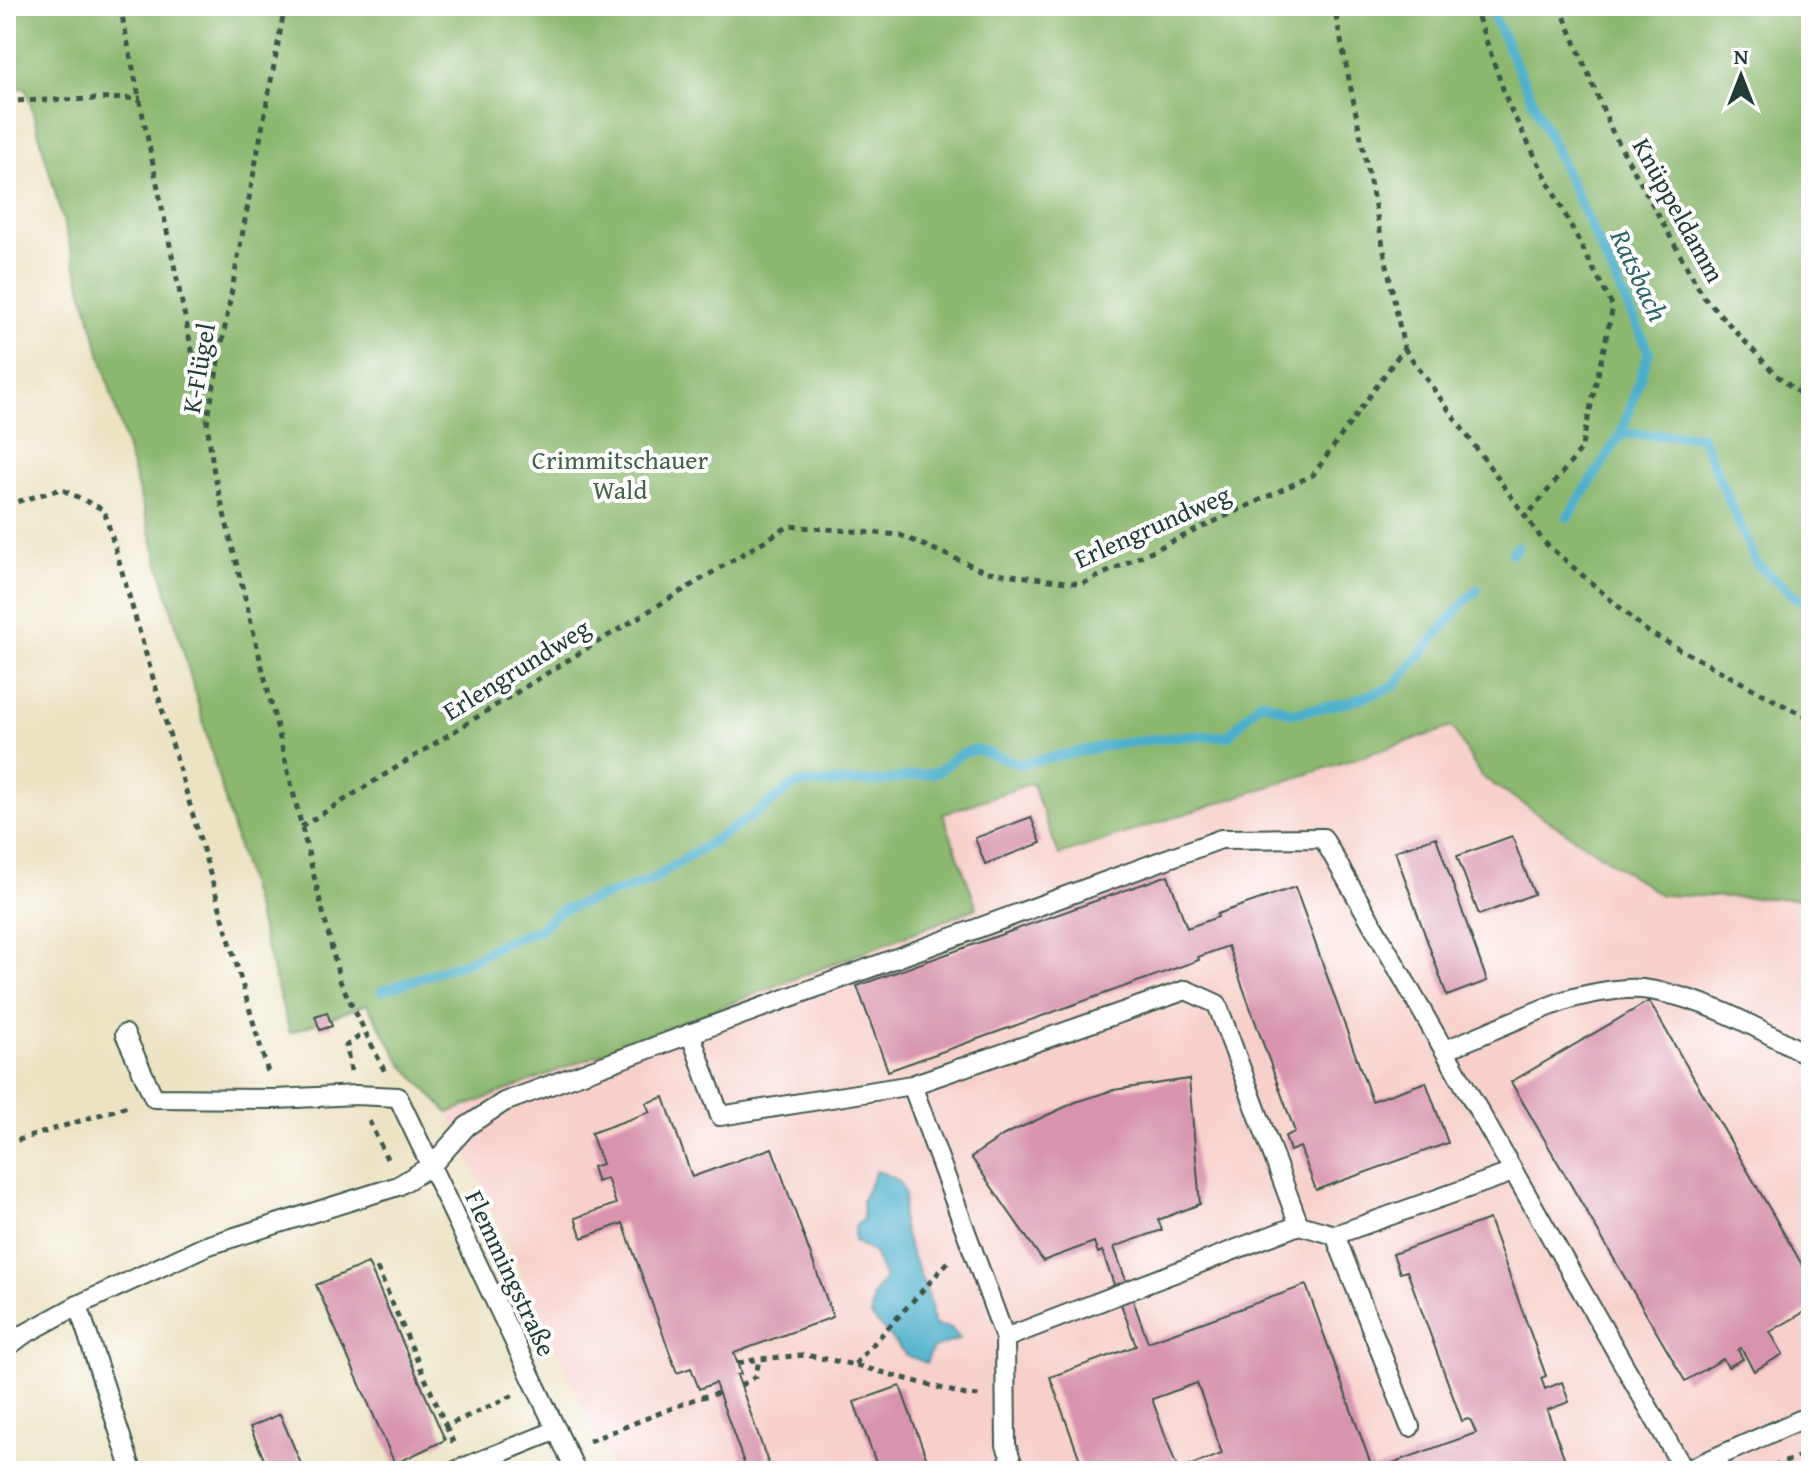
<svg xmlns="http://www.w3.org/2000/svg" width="1817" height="1477" font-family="'Gentium Book Plus',serif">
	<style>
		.built { fill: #f7d0cb }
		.forest { fill: #8cb86f; stroke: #567a52; stroke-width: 2 }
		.water { fill: #4cafcb; stroke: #367680; stroke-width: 2 }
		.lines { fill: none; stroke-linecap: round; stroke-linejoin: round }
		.stream { stroke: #4cafcb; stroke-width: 10 }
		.building { fill: #d894ae; fill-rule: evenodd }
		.service-casing { stroke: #3e564a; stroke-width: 22 }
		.path { stroke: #3e564a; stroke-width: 5; stroke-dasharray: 6 6; stroke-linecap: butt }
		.service { stroke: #fff; stroke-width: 18 }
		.labels { text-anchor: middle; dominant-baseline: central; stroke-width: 8; stroke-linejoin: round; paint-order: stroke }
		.street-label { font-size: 26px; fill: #1f3d34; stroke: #fff }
		.park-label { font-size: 26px; fill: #436447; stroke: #fff }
		.water-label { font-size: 28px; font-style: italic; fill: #2f6569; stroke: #fff }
	</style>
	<rect width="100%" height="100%" fill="#fff"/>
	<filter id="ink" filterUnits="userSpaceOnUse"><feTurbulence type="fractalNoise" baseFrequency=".0125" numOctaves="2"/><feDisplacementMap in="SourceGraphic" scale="16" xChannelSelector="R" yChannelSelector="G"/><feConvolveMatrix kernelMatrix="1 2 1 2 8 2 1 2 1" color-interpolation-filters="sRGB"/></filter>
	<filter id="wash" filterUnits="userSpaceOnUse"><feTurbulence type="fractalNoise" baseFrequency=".006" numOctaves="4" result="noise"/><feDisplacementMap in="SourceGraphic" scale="32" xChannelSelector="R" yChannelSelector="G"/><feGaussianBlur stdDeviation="1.8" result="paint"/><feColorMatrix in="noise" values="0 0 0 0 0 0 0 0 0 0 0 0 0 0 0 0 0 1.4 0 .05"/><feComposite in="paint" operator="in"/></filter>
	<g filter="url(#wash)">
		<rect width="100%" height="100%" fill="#ece3c4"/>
		<path class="built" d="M1452,727L1481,776L1661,895L1801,899L1811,909V1471H612L448,1113L976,908L943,814L1033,783L1059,855Z"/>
		<path class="forest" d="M6,6H1811V909L1801,899L1661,895L1481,776L1452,727L1059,855L1032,783L943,814L977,908L448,1113L402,1064L367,1004L290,1033L26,88L6,89Z"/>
		<path class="water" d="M876,1171C886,1174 897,1177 902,1187C908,1198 902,1207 902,1218C905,1247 922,1274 930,1301C933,1310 930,1315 934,1325L951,1328L960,1339L933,1348L926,1363L906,1355L871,1316L873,1295L885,1278L874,1253L854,1241V1228L863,1219L862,1200Z"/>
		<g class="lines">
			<path class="stream" d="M1489,6L1649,352L1621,434L1701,436L1757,564L1811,610
				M1568,517L1621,434
				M1512,553L1517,547
				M382,991L474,959L502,943L538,930L559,911L650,881L754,815L795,784L880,781L938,772L958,755L976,749L1020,764L1110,745L1180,736H1228L1261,701L1293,713L1350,702L1394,686L1464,602L1477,590"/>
		</g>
		<g id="blocks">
			<path class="building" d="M1031,817L1041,843L985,864L975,838Z
				M1512,836L1534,894L1479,915L1457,856Z
				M1436,837L1487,981L1447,996L1395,851Z
				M1168,875L1187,928L1218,917L1217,914L1295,887L1372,1101L1426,1082L1448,1143L1316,1190L1300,1147L1290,1151L1285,1136L1295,1132L1228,946L1198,957L1199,960L888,1071L857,986Z
				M1649,1001L1811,1280V1308L1770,1332L1783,1354L1754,1371L1741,1348L1738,1350L1743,1359L1728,1367L1723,1359L1685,1381L1511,1082Z
				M327,1012L332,1026L320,1030L315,1016Z
				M1189,1079L1200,1204L1158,1220L1162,1230L1114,1247L1148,1342L1306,1285L1373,1470L1476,1433L1471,1421L1468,1419L1462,1421L1407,1271L1400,1273L1393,1254L1489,1219L1546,1376L1541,1378L1545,1389L1562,1382L1569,1402L1547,1410L1569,1471H1084L1050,1377L1136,1346L1102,1251L1098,1253L1094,1242L1043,1261L971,1157L1004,1135L1076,1102L1113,1090ZM1197,1383L1222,1454L1178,1470L1152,1399Z
				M664,1097L692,1177L772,1148L833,1317L734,1353L741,1374L737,1375L771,1471H747L715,1383L699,1389L691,1368L677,1373L623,1223L582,1238L575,1218L616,1204L607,1178L597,1182L592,1167L602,1164L591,1133L650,1112L646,1103Z
				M368,1263L445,1440L395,1464L316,1285Z
				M900,1386L931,1471H879L854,1402Z
				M280,1414L304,1471H269L250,1427Z"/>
		</g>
	</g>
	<g filter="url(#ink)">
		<use href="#blocks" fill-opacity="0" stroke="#3e564a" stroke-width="2"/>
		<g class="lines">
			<defs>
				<path id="service" d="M690,1033L720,1116L912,1085L1005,1338L1299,1225L1335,1235L1513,1172
					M125,1034L154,1098L276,1099L356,1095L398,1097L576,1471
					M1445,1050C1483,1035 1520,1017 1558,1003C1579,995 1620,987 1642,989C1702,996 1759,1028 1811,1057
					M912,1085L1186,990L1217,1004L1299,1225
					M1335,1235L1410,1427
					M78,1305L132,1471
					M1005,1338L1006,1445L1015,1471
					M6,1348L23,1335L78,1305L206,1246L398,1186L432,1165L467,1126L504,1102L1221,839L1323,838L1684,1470
					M455,1471L557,1430
					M1685,1471L1811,1415"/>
			</defs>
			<use href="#service" class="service-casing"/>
			<path class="path" d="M120,6L206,418
				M285,6L207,423L214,473L340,981L385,1072
				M1474,6L1509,106L1613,307L1581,450L1525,518
				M1560,6L1612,131L1703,296L1776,375L1811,402
				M6,101L141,98
				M1404,348L1544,542L1648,632L1811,720
				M6,505L61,489L104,510L269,1076
				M301,827L578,654L789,526L900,535L987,572L1082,584L1313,475L1404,348L1334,6
				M351,1071L346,1046L364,1033
				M369,1121L389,1163
				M6,1144L131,1105
				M377,1268L446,1426L514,1395
				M738,1363L759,1359L806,1355L855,1365L966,1395L983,1396
				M855,1364L951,1259
				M741,1385L756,1376L759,1359
				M446,1426L455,1447
				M589,1441L698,1398L719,1393
				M1762,1471L1811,1452"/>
			<use href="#service" class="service"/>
		</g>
	</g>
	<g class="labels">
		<g class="street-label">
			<text transform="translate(1679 210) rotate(61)">Knüppeldamm</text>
			<text transform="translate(198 368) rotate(-80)">K-Flügel</text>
			<text transform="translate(1152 526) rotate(-24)">Erlengrundweg</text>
			<text transform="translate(516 669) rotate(-32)">Erlengrundweg</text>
			<text transform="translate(511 1273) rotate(65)">Flemmingstraße</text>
		</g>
		<g class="park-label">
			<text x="620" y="459">Crimmitschauer<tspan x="620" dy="30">Wald</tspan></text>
		</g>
		<g class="water-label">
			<text transform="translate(1640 275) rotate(65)">Ratsbach</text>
		</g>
	</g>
	<rect width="1817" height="1477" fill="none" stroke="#fff" stroke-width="32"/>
	<g transform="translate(1741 76)" stroke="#ffffff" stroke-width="6" paint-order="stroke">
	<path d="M0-6L14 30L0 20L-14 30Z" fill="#1f3d34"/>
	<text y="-12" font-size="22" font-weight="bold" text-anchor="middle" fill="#1f3d34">N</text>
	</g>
</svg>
